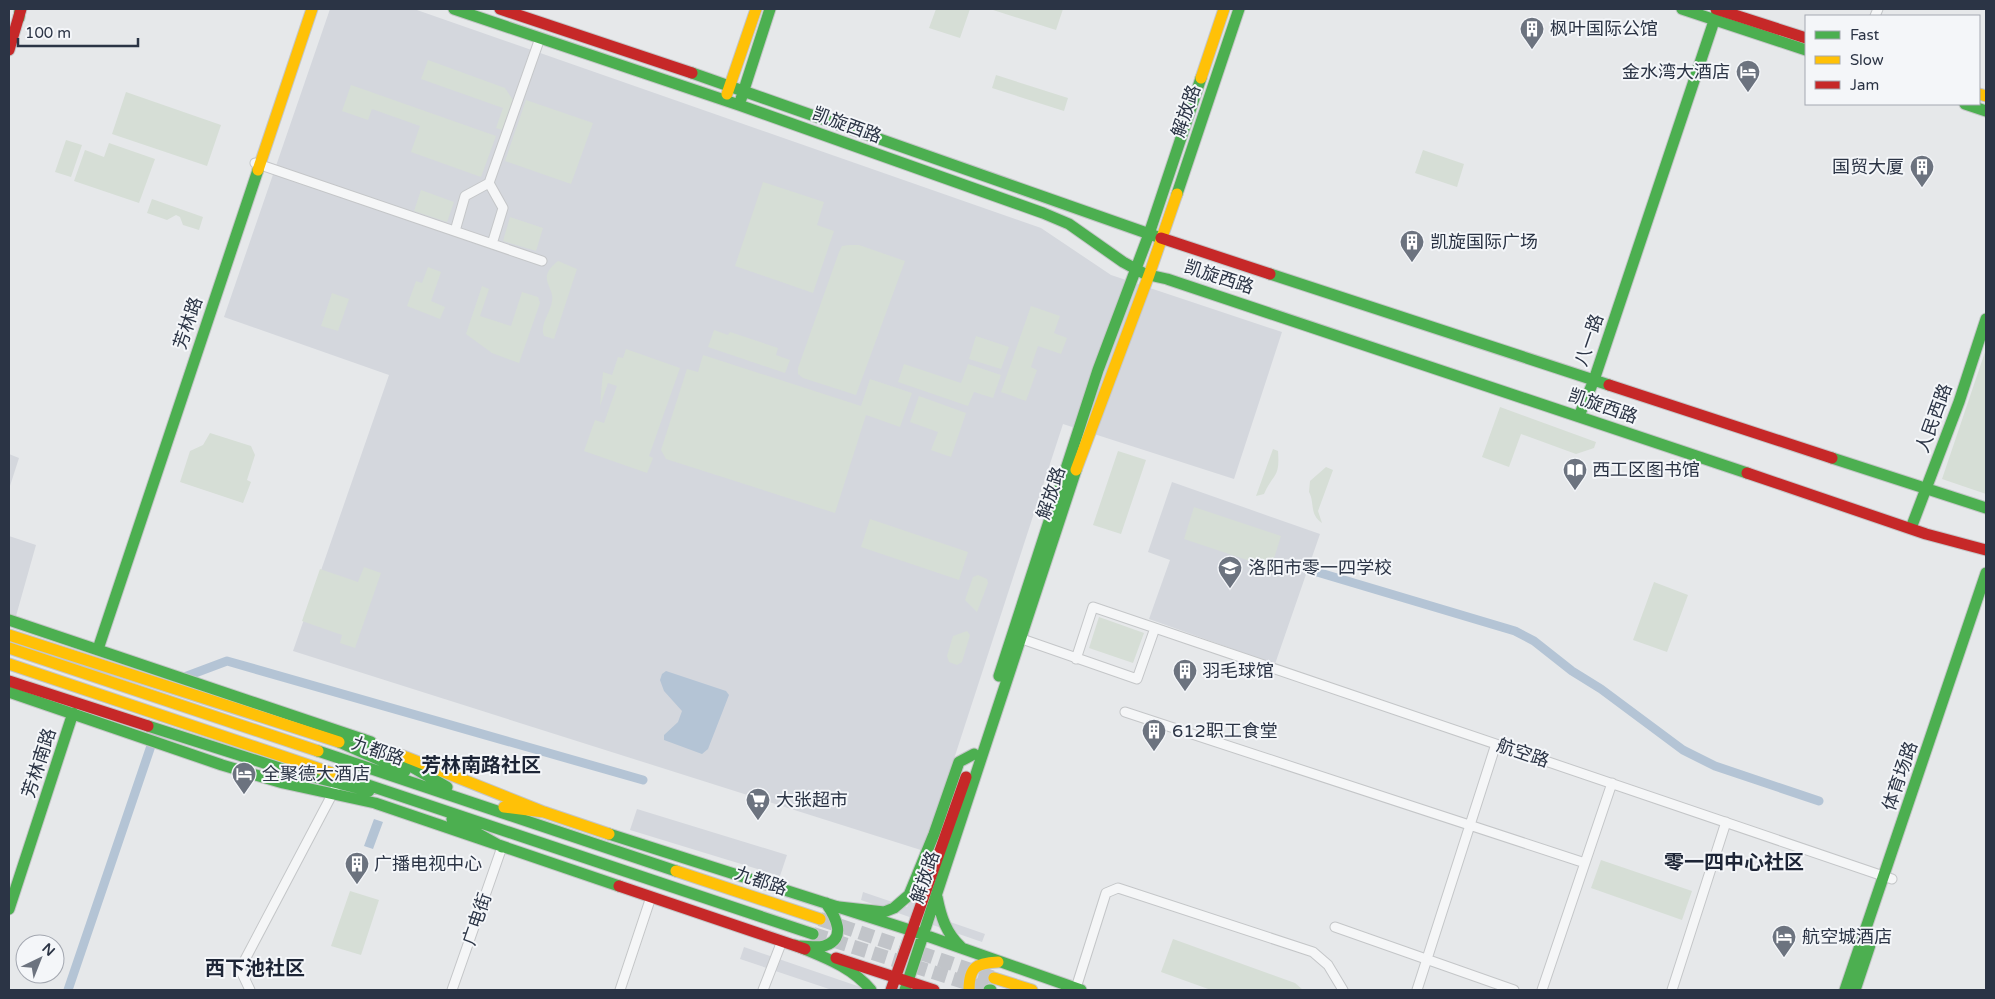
<svg xmlns="http://www.w3.org/2000/svg" width="1995" height="999" font-family="'Varela Round','Noto Sans SC',sans-serif">
	<style>
		.built { fill: #d4d7dd }
		.green { fill: #d6ded6 }
		.water { fill: #b4c4d5 }
		.lines { fill: none; stroke-linecap: round; stroke-linejoin: round }
		.canal { stroke: #b4c4d5; stroke-width: 9 }
		.primary-tunnel { stroke: #c1c4c9; stroke-width: 14; stroke-dasharray: 14 7; stroke-linecap: butt }
		.street-casing { stroke: #c4c6c8; stroke-width: 11 }
		.fast-casing { stroke: #c4c6c8; stroke-width: 13 }
		.slow-casing { stroke: #c4c6c8; stroke-width: 13 }
		.jam-casing { stroke: #c4c6c8; stroke-width: 13 }
		.street { stroke: #f5f6f7; stroke-width: 9 }
		.fast { stroke: #4caf50; stroke-width: 11 }
		.slow { stroke: #ffc107; stroke-width: 11 }
		.jam { stroke: #c62828; stroke-width: 11 }
		.labels { text-anchor: middle; dominant-baseline: central; stroke-width: 4; stroke-linejoin: round; paint-order: stroke }
		.poi-label { font-size: 18px; fill: #2b3445; stroke: #f4f6f9; text-anchor: start }
		.street-label { font-size: 18px; fill: #2b3445; stroke: #f4f6f9 }
		.quarter-label { font-size: 20px; font-weight: bold; fill: #1d2536; stroke: #f4f6f9 }
	</style>
	<rect width="100%" height="100%" fill="#e6e8ea"/>
	<path class="built" d="M330,9H414L1041,228L1111,275L1282,332L1234,479L1063,424L924,851L293,651L389,375L224,317Z
		M9,454L19,458L9,489Z
		M1172,482L1320,534L1275,664L1149,619L1170,560L1148,552Z
		M9,536L36,545L16,616L9,614Z
		M637,809L787,855L780,876L630,830Z
		M863,892L907,907L910,901L926,907L924,913L985,934L982,942L927,923L903,990H893L918,920L861,900Z
		M744,947L869,990H832L740,959Z"/>
	<path class="green" d="M936,9H970L960,38L929,28Z
		M990,9H1063L1056,30Z
		M428,60L505,88L513,100L502,130L496,128L503,108L421,79Z
		M996,75L1068,98L1064,111L992,88Z
		M351,85L496,136L481,177L411,152L420,126L372,109L368,120L342,111Z
		M126,92L221,125L207,166L112,134Z
		M526,100L593,123L571,184L505,161Z
		M66,140L82,145L71,177L55,172Z
		M109,143L155,159L139,203L74,181L85,150L104,157Z
		M1423,150L1464,164L1457,187L1415,173Z
		M763,182L824,202L817,225L834,231L813,293L735,266Z
		M421,190L454,202L447,222L414,211Z
		M152,199L203,217L199,230L183,225L180,217L176,215L167,220L147,213Z
		M510,217L543,228L536,251L503,241Z
		M849,245H859L905,261L856,395L803,378L798,374V368L839,252L842,246Z
		M558,261L577,269L554,339L544,336C539,325 551,312 552,301C555,286 535,279 558,261Z
		M428,267L441,272L431,301L445,307L440,319L407,306L416,281L422,283Z
		M482,286L489,289L480,316L511,326L522,292L538,297L540,303L519,363L492,353L466,334Z
		M332,293L349,299L338,331L321,326Z
		M1031,306L1060,316L1054,333L1067,338L1061,354L1038,346L1031,367L1037,370L1026,401L1001,392Z
		M714,330L728,335L730,332L778,348L776,355L790,360L785,373L708,347Z
		M976,336L1009,347L1001,369L969,359Z
		M626,349L680,368L649,456L653,458L647,473L584,451L595,420L604,423L617,386L608,383L600,406L603,372L612,375L618,357L623,358Z
		M1986,349V494L1942,479Z
		M703,355L861,406L870,379L912,393L900,427L866,415L835,513L666,459L661,450L687,369L698,372Z
		M904,364L961,383L968,364L1001,375L993,398L974,392L968,406L898,382Z
		M919,396L966,413L951,457L931,450L938,432L910,422Z
		M1500,407L1596,442L1594,448L1576,454L1521,434L1509,467L1482,457Z
		M210,433L251,446L255,455L247,480L251,482L243,503L180,482L190,451L203,445Z
		M1273,449L1278,451C1280,478 1274,472 1264,494L1256,496Z
		M1118,451L1146,460L1121,534L1093,525Z
		M1326,467L1333,470L1318,511L1322,523C1309,514 1315,503 1309,492L1310,481Z
		M1194,507L1281,536L1271,568L1184,539Z
		M870,519L968,552L959,580L861,547Z
		M364,567L381,573L355,648L340,643L342,635L302,621L320,569L358,582Z
		M978,575L987,579L988,583L977,612L965,600L973,577Z
		M1654,582L1688,595L1667,652L1633,640Z
		M1099,617L1144,633L1133,663L1089,648Z
		M967,631L970,635L962,662L957,665L949,662L947,656L953,636Z
		M1601,860L1692,891L1682,920L1591,888Z
		M350,891L379,900L361,955L331,946Z
		M1173,939L1295,983L1303,990H1211L1161,972Z"/>
	<path class="water" d="M666,671L726,691L729,695L708,749L702,754L664,740V735L678,722L682,711L664,691L660,680L662,674Z
		M374,819L383,822L373,849L364,846Z"/>
	<g class="lines">
		<path class="canal" d="M1317,572L1515,631L1534,641L1572,671L1601,689L1683,750L1715,766L1819,801
			M183,680L187,676L227,661L643,780
			M68,990L154,737"/>
		<path class="primary-tunnel" d="M820,919L994,978
			M813,934L989,990"/>
		<defs>
			<path id="street" d="M1875,16L1878,9
				M255,163L542,261
				M489,183L503,208L492,244
				M455,231L465,196L489,183L540,38
				M1155,628L1892,879
				M1022,639L1137,679L1155,628L1093,607L1076,659
				M1125,712L1585,863
				M1335,927L1514,990
				M1076,988L1106,893L1118,888L1313,952L1328,965L1343,990
				M250,990L240,969L335,789
				M452,990L502,847
				M620,990L651,897
				M763,990L782,941
				M1417,990L1496,744
				M1542,990L1612,783
				M1672,990L1726,822"/>
			<path id="fast" d="M454,9L739,105L1043,213L1069,224L1123,262L1145,274
				M1682,9L1806,50
				M19,18L20,9
				M692,73L1158,237
				M741,99L770,9
				M1965,104L1986,111
				M1177,194L1239,9
				M1270,274L1609,385
				M1149,275L1167,279L1747,473
				M1579,416L1594,380L1717,12
				M1832,458L1986,508
				M1911,528L1959,402L1986,319
				M9,620L371,742
				M98,649L258,170
				M999,676L1098,370L1149,234L1201,78
				M9,692L222,765L283,783L375,803L619,886
				M148,726L286,770L369,791
				M363,739L447,787
				M339,742L405,771
				M318,751L676,871
				M335,774L813,934
				M452,819L502,847
				M609,834L913,931L1081,990
				M937,897C941,917 946,933 961,947
				M839,907L884,912L894,908L909,895L934,834L959,762L974,754
				M9,909L73,713
				M795,945C823,957 851,966 871,990
				M800,946C808,946 817,948 824,946C848,939 835,916 826,903
				M905,990L1076,470
				M989,990H991
				M1845,990L1986,573
				M1855,990L1870,945"/>
			<path id="slow" d="M1201,78L1224,9
				M727,94L756,9
				M1979,94L1986,96
				M258,170L312,9
				M1076,470L1149,275L1177,194
				M9,635L339,742
				M9,648L318,751
				M9,664L335,774
				M396,753L544,812L609,834
				M504,807L544,812
				M676,871L820,919
				M994,978L1032,990
				M969,990C969,967 976,963 998,962"/>
			<path id="jam" d="M500,9L692,73
				M1716,9L1806,38
				M9,50L21,9
				M1161,238L1270,274
				M1609,385L1832,458
				M1747,473L1926,534L1986,550
				M9,681L148,726
				M619,886L805,949
				M836,958L934,990
				M891,990L966,777"/>
		</defs>
		<use href="#street" class="street-casing"/>
		<use href="#fast" class="fast-casing"/>
		<use href="#slow" class="slow-casing"/>
		<use href="#jam" class="jam-casing"/>
		<use href="#street" class="street"/>
		<use href="#fast" class="fast"/>
		<use href="#slow" class="slow"/>
		<use href="#jam" class="jam"/>
	</g>
	<defs>
		<symbol id="building-pin" viewBox="-11 -11 22 30"><path d="M0 17L-7.5 6A9.5 9.5 0 1 1 7.5 6Z" fill="#6c737f" stroke="#f4f6f9"/><path d="M-4-6H4V6H1V3H-1V6H-4ZM-2.5-4.3h1.7v1.8h-1.7ZM.8-4.3h1.7v1.8H.8ZM-2.5-1h1.7V.8h-1.7ZM.8-1h1.7V.8H.8Z" fill="#fff"/></symbol>
		<symbol id="hotel-pin" viewBox="-11 -11 22 30"><path d="M0 17L-7.5 6A9.5 9.5 0 1 1 7.5 6Z" fill="#6c737f" stroke="#f4f6f9"/><path d="M-6-4.5h1.5V1H6V5H4.5V3h-9V5H-6ZM-4 0a1.8 1.8 0 1 1 3.6 0ZM.5 0V-2.5h3Q6-2.5 6 0Z" fill="#fff"/></symbol>
		<symbol id="library-pin" viewBox="-11 -11 22 30"><path d="M0 17L-7.5 6A9.5 9.5 0 1 1 7.5 6Z" fill="#6c737f" stroke="#f4f6f9"/><path d="M-6-4Q-3-5.5-.7-3.5V5Q-3 3-6 4ZM6-4Q3-5.5 .7-3.5V5Q3 3 6 4Z" fill="#fff"/></symbol>
		<symbol id="school-pin" viewBox="-11 -11 22 30"><path d="M0 17L-7.5 6A9.5 9.5 0 1 1 7.5 6Z" fill="#6c737f" stroke="#f4f6f9"/><path d="M0-5L7-2L0 1L-7-2ZM-4 1L0 2.5L4 1V4Q0 6-4 4Z" fill="#fff"/></symbol>
		<symbol id="supermarket-pin" viewBox="-11 -11 22 30"><path d="M0 17L-7.5 6A9.5 9.5 0 1 1 7.5 6Z" fill="#6c737f" stroke="#f4f6f9"/><path d="M-6-5.5h2.5l.6 2H6L4.5 2H-2.5L-4.4-4H-6ZM-1.5 3.2a1.3 1.3 0 1 0 .1 0ZM3 3.2a1.3 1.3 0 1 0 .1 0Z" fill="#fff"/></symbol>
	</defs>
	<g fill-rule="evenodd">
		<use href="#building-pin" x="1518" y="15" width="28" height="38"/>
		<use href="#hotel-pin" x="1734" y="58" width="28" height="38"/>
		<use href="#building-pin" x="1908" y="153" width="28" height="38"/>
		<use href="#building-pin" x="1398" y="228" width="28" height="38"/>
		<use href="#library-pin" x="1561" y="456" width="28" height="38"/>
		<use href="#school-pin" x="1216" y="554" width="28" height="38"/>
		<use href="#building-pin" x="1171" y="657" width="28" height="38"/>
		<use href="#building-pin" x="1140" y="717" width="28" height="38"/>
		<use href="#hotel-pin" x="230" y="760" width="28" height="38"/>
		<use href="#supermarket-pin" x="744" y="786" width="28" height="38"/>
		<use href="#building-pin" x="343" y="850" width="28" height="38"/>
		<use href="#hotel-pin" x="1770" y="923" width="28" height="38"/>
	</g>
	<g class="labels">
		<g class="poi-label">
			<text x="1550" y="29">枫叶国际公馆</text>
			<text x="1730" y="72" text-anchor="end">金水湾大酒店</text>
			<text x="1904" y="167" text-anchor="end">国贸大厦</text>
			<text x="1430" y="242">凯旋国际广场</text>
			<text x="1592" y="470">西工区图书馆</text>
			<text x="1248" y="568">洛阳市零一四学校</text>
			<text x="1202" y="671">羽毛球馆</text>
			<text x="1172" y="731">612职工食堂</text>
			<text x="262" y="774">全聚德大酒店</text>
			<text x="776" y="800">大张超市</text>
			<text x="374" y="864">广播电视中心</text>
			<text x="1802" y="937">航空城酒店</text>
		</g>
		<g class="street-label">
			<text transform="translate(1186 111) rotate(-71)">解放路</text>
			<text transform="translate(847 125) rotate(20)">凯旋西路</text>
			<text transform="translate(1219 277) rotate(18)">凯旋西路</text>
			<text transform="translate(188 323) rotate(-71)">芳林路</text>
			<text transform="translate(1589 340) rotate(-71)">八一路</text>
			<text transform="translate(1603 406) rotate(19)">凯旋西路</text>
			<text transform="translate(1934 418) rotate(-70)">人民西路</text>
			<text transform="translate(1051 493) rotate(-72)">解放路</text>
			<text transform="translate(378 751) rotate(19)">九都路</text>
			<text transform="translate(1523 753) rotate(19)">航空路</text>
			<text transform="translate(39 763) rotate(-72)">芳林南路</text>
			<text transform="translate(1900 776) rotate(-71)">体育场路</text>
			<text transform="translate(925 877) rotate(-71)">解放路</text>
			<text transform="translate(761 881) rotate(19)">九都路</text>
			<text transform="translate(477 919) rotate(-71)">广电街</text>
		</g>
		<g class="quarter-label">
			<text x="481" y="766">芳林南路社区</text>
			<text x="1734" y="863">零一四中心社区</text>
			<text x="255" y="969">西下池社区</text>
		</g>
	</g>
	<rect width="1995" height="999" fill="none" stroke="#2b3445" stroke-width="20"/>
	<rect x="1805" y="15" width="175" height="90" fill="#f4f6f9" stroke="#a4a8b1"/>
	<rect x="1815" y="31" width="25" height="8" fill="#4caf50" stroke="#a4a8b1"/>
	<text x="1850" y="40" font-size="15" fill="#2b3445">Fast</text>
	<rect x="1815" y="56" width="25" height="8" fill="#ffc107" stroke="#a4a8b1"/>
	<text x="1850" y="65" font-size="15" fill="#2b3445">Slow</text>
	<rect x="1815" y="81" width="25" height="8" fill="#c62828" stroke="#a4a8b1"/>
	<text x="1850" y="90" font-size="15" fill="#2b3445">Jam</text>
	<g transform="translate(40 959) rotate(43)"><circle r="24" fill="#f4f6f9" stroke="#a4a8b1"/>
	<path d="M0-4L9 19L0 12L-9 19Z" fill="#6c737f"/>
	<text y="-8" font-size="14" font-weight="bold" text-anchor="middle" fill="#2b3445">N</text>
	</g>
	<path d="M18 38v8h120v-8" fill="none" stroke="#2b3445" stroke-width="2.5"/>
	<text x="25" y="38" font-size="15" fill="#2b3445" stroke="#f4f6f9" stroke-width="4" paint-order="stroke">100 m</text>
</svg>
